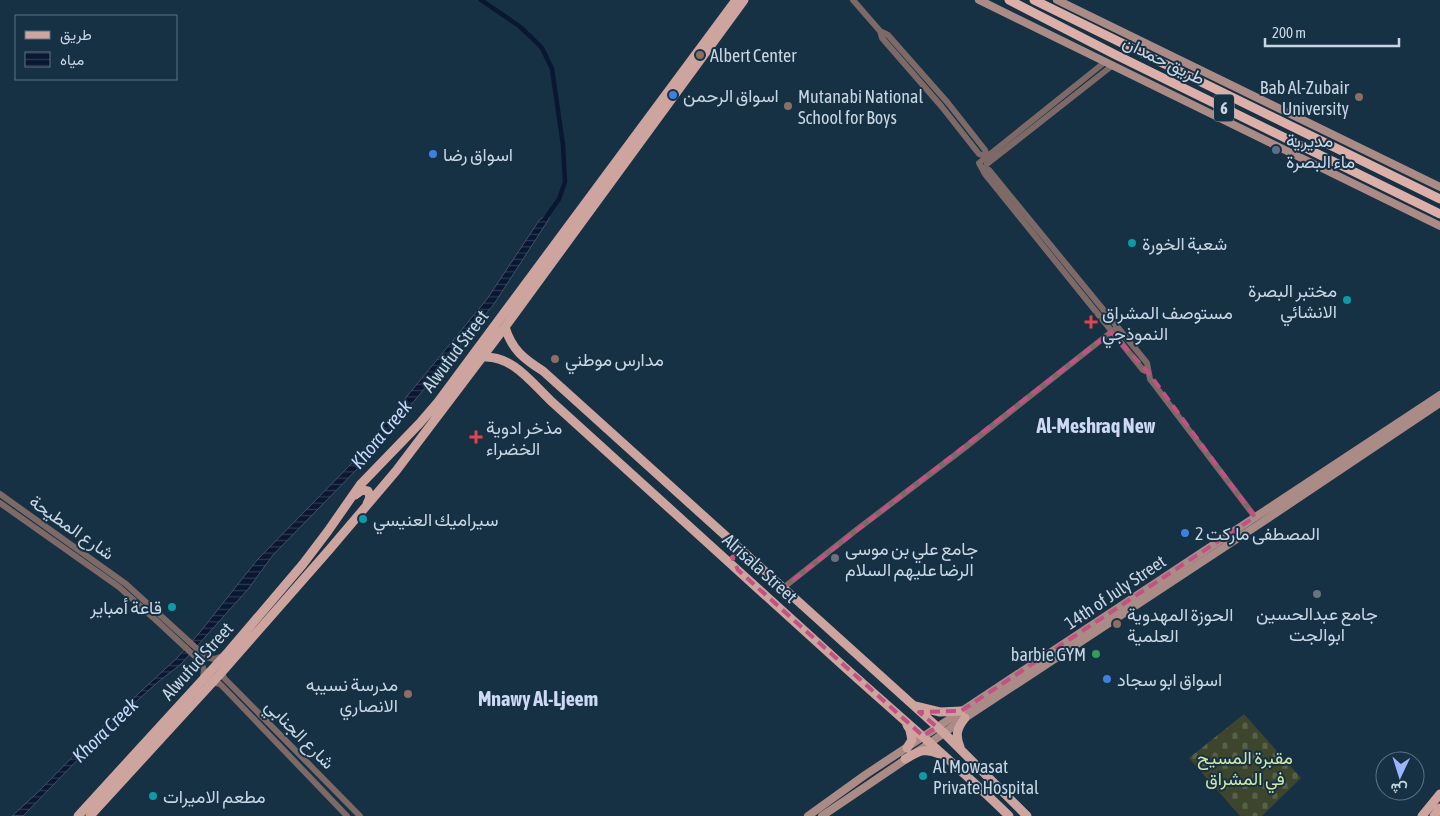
<svg xmlns="http://www.w3.org/2000/svg" width="1440" height="816" font-family="'Asap Condensed',Vazirmatn,sans-serif">
	<style>
		.cemetery { fill: url(#cemetery-stones) }
		.water { fill: url(#water-rules); stroke: #435067 }
		.lines { fill: none; stroke-linecap: round; stroke-linejoin: round }
		.canal { stroke: #0a1732; stroke-width: 4.5 }
		.tertiary { stroke: #7d6966; stroke-width: 6 }
		.secondary { stroke: #aa8b86; stroke-width: 8 }
		.primary { stroke: #cda49e; stroke-width: 9 }
		.trunk { stroke: #dcb0a9; stroke-width: 9 }
		.marked { fill: none; stroke: #c45184; stroke-width: 4; stroke-dasharray: 10 6; stroke-linejoin: round }
		.education-dot { fill: #8d6e63; stroke: #163044; stroke-width: 2 }
		.shop-dot { fill: #3f7fe0; stroke: #163044; stroke-width: 2 }
		.service-dot { fill: #5c6f8a; stroke: #163044; stroke-width: 2 }
		.culture-dot { fill: #0f9aa8; stroke: #163044; stroke-width: 2 }
		.health-dot { fill: #e0444e; stroke: #163044; stroke-width: 2 }
		.worship-dot { fill: #6b7280; stroke: #163044; stroke-width: 2 }
		.leisure-dot { fill: #2e9e5b; stroke: #163044; stroke-width: 2 }
		.labels { text-anchor: middle; dominant-baseline: central; stroke-width: 4; stroke-linejoin: round; paint-order: stroke }
		.shield { fill: #163044; stroke: #92a4b3; stroke-width: 1 }
		.shield-label { font-size: 16px; font-weight: bold; fill: #c7d6e3 }
		.poi-label { font-size: 18px; fill: #c7d6e3; stroke: #163044; text-anchor: start }
		.street-label { font-size: 18px; fill: #c7d6e3; stroke: #163044 }
		.park-label { font-size: 18px; fill: #d1e7a7; stroke: #163044 }
		.water-label { font-size: 19px; font-style: italic; fill: #c6d8fb; stroke: #163044 }
		.quarter-label { font-size: 20px; font-weight: bold; fill: #ced9f5; stroke: #163044 }
	</style>
	<defs>
		<pattern id="cemetery-stones" width="16" height="16" patternUnits="userSpaceOnUse" patternTransform="scale(1.25)"><rect width="16" height="16" fill="#3d462c"/><path d="M2 7V4a2 2 0 0 1 4 0v3zM10 15v-3a2 2 0 0 1 4 0v3z" fill="#58604a"/></pattern>
		<pattern id="water-rules" width="6" height="5" patternUnits="userSpaceOnUse" patternTransform="scale(1.25)"><rect width="6" height="5" fill="#0a1732"/><path d="M0 2.5h6" fill="none" stroke="#2c3850"/></pattern>
	</defs>
	<rect width="100%" height="100%" fill="#163044"/>
	<path class="cemetery" d="M1244,714L1301,778L1262,816H1240L1189,758Z"/>
	<path class="water" d="M549,215V219L494,304L364,462L273,555L249,588L181,664L158,682L120,716L23,816H12L37,793L101,728L177,658L200,632L257,560L352,463L487,299L540,219Z"/>
	<g class="lines">
		<path class="canal" d="M481,0L519,26L531,37L542,48L552,69L563,145L565,182L559,199L545,219"/>
		<path class="tertiary" d="M853,0L880,31L888,35L948,103L985,150L987,157L990,161
			M880,31L882,38L942,107L979,154L987,157
			M1105,62L979,163L985,174L1143,370L1148,372
			M987,164L1113,65
			M982,167L989,170L1147,363L1150,379L1255,517
			M0,494L126,584L206,657L214,659L223,656
			M0,503L119,587L158,622L201,662L204,670L203,678
			M783,588L855,531L963,449L1115,329
			M222,672L224,678L231,685L360,816
			M212,682L220,684L226,690L347,816"/>
		<path class="secondary" d="M979,0L1440,226
			M1057,0L1440,187
			M808,816L865,775L1440,395
			M822,816L930,743L965,718L1261,523L1440,403"/>
		<path class="primary" d="M505,327C512,350 524,359 543,371L944,733L1027,816
			M483,357C512,355 532,383 551,401C644,485 736,569 829,653C889,708 951,759 1009,816
			M355,495L362,490L368,491L370,497L367,504
			M915,706L940,712L961,711
			M960,747C955,735 957,728 965,718
			M907,748L912,740L910,730L907,725
			M905,759C918,752 924,747 939,754
			M78,816L229,651L303,564L328,531L360,485L419,424L438,402L736,0
			M90,816L222,672L329,550L396,471L505,327L744,0
			M1422,816L1440,794
			M1434,816L1440,808"/>
		<path class="trunk" d="M1009,0L1114,54L1440,214
			M1034,0L1440,199"/>
	</g>
	<path class="marked" d="M1111,332L1148,372L1255,517L961,711L919,712L937,727L923,736L738,570L732,557L741,554L750,558L783,588Z"/>
	<g class="education-dot">
		<circle cx="700" cy="55" r="5"/>
		<circle cx="1359" cy="97" r="5"/>
		<circle cx="788" cy="106" r="5"/>
		<circle cx="555" cy="359" r="5"/>
		<circle cx="1117" cy="624" r="5"/>
		<circle cx="408" cy="694" r="5"/>
	</g>
	<g class="shop-dot">
		<circle cx="673" cy="95" r="5"/>
		<circle cx="433" cy="154" r="5"/>
		<circle cx="1185" cy="533" r="5"/>
		<circle cx="1107" cy="679" r="5"/>
	</g>
	<circle class="service-dot" cx="1276" cy="150" r="5"/>
	<g class="culture-dot">
		<circle cx="1132" cy="243" r="5"/>
		<circle cx="1347" cy="300" r="5"/>
		<circle cx="363" cy="519" r="5"/>
		<circle cx="172" cy="607" r="5"/>
		<circle cx="923" cy="776" r="5"/>
		<circle cx="153" cy="796" r="5"/>
	</g>
	<g class="health-dot">
		<path d="M1088.5 314.5h5v5h5v5h-5v5h-5v-5h-5v-5h5z"/>
		<path d="M473.5 429.5h5v5h5v5h-5v5h-5v-5h-5v-5h5z"/>
	</g>
	<g class="worship-dot">
		<circle cx="835" cy="558" r="5"/>
		<circle cx="1317" cy="594" r="5"/>
	</g>
	<circle class="leisure-dot" cx="1096" cy="654" r="5"/>
	<g class="labels">
		<rect class="shield" x="1214" y="94.5" width="20" height="27" rx="4"/>
		<g class="shield-label">
			<text x="1224" y="108">6</text>
		</g>
		<g class="poi-label">
			<text x="710" y="55">Albert Center</text>
			<text x="1349" y="87" text-anchor="end">Bab Al-Zubair<tspan x="1349" dy="21">University</tspan></text>
			<text x="683" y="95">اسواق الرحمن</text>
			<text x="798" y="96">Mutanabi National<tspan x="798" dy="21">School for Boys</tspan></text>
			<text x="1286" y="140">مديرية<tspan x="1286" dy="21">ماء البصرة</tspan></text>
			<text x="443" y="154">اسواق رضا</text>
			<text x="1142" y="243">شعبة الخورة</text>
			<text x="1337" y="290" text-anchor="end">مختبر البصرة<tspan x="1337" dy="21">الانشائي</tspan></text>
			<text x="1102" y="312">مستوصف المشراق<tspan x="1102" dy="21">النموذجي</tspan></text>
			<text x="565" y="359">مدارس موطني</text>
			<text x="486" y="427">مذخر ادوية<tspan x="486" dy="21">الخضراء</tspan></text>
			<text x="373" y="519">سيراميك العنيسي</text>
			<text x="1195" y="533">المصطفى ماركت 2</text>
			<text x="845" y="548">جامع علي بن موسى<tspan x="845" dy="21">الرضا عليهم السلام</tspan></text>
			<text x="162" y="607" text-anchor="end">قاعة أمباير</text>
			<text x="1317" y="613" text-anchor="middle">جامع عبدالحسين<tspan x="1317" dy="21">ابوالجت</tspan></text>
			<text x="1127" y="614">الحوزة المهدوية<tspan x="1127" dy="21">العلمية</tspan></text>
			<text x="1086" y="654" text-anchor="end">barbie GYM</text>
			<text x="1117" y="679">اسواق ابو سجاد</text>
			<text x="398" y="684" text-anchor="end">مدرسة نسيبه<tspan x="398" dy="21">الانصاري</tspan></text>
			<text x="933" y="766">Al Mowasat<tspan x="933" dy="21">Private Hospital</tspan></text>
			<text x="163" y="796">مطعم الاميرات</text>
		</g>
		<g class="street-label">
			<text transform="translate(1164 60) rotate(26)">طريق حمدان</text>
			<text transform="translate(455 351) rotate(-53)">Alwufud Street</text>
			<text transform="translate(72 527) rotate(35)">شارع المطيحة</text>
			<text transform="translate(760 568) rotate(42)">Alrisala Street</text>
			<text transform="translate(1115 592) rotate(-34)">14th of July Street</text>
			<text transform="translate(197 661) rotate(-48)">Alwufud Street</text>
			<text transform="translate(300 734) rotate(45)">شارع الجنابي</text>
		</g>
		<g class="park-label">
			<text x="1245" y="757">مقبرة المسيح<tspan x="1245" dy="21">في المشراق</tspan></text>
		</g>
		<g class="water-label">
			<text transform="translate(381 434) rotate(-50)">Khora Creek</text>
			<text transform="translate(105 730) rotate(-44)">Khora Creek</text>
		</g>
		<g class="quarter-label">
			<text x="1096" y="425">Al-Meshraq New</text>
			<text x="538" y="698">Mnawy Al-Ljeem</text>
		</g>
	</g>
	<rect x="15" y="15" width="162" height="65" fill="#163044" stroke="#5d7284"/>
	<rect x="25" y="31" width="25" height="8" fill="#cda49e" stroke="#5d7284"/>
	<text x="60" y="40" font-size="15" fill="#c7d6e3">طريق</text>
	<rect x="25" y="52" width="25" height="15" fill="url(#water-rules)" stroke="#5d7284"/>
	<text x="60" y="65" font-size="15" fill="#c7d6e3">مياه</text>
	<g transform="translate(1400 776) rotate(184)"><circle r="24" fill="#163044" stroke="#5d7284"/>
	<path d="M0-4L9 19L0 12L-9 19Z" fill="#9ab5fd"/>
	<text y="-8" font-size="14" font-weight="bold" text-anchor="middle" fill="#c7d6e3">ش</text>
	</g>
	<path d="M1265 38v8h134v-8" fill="none" stroke="#c7d6e3" stroke-width="2.5"/>
	<text x="1272" y="38" font-size="15" fill="#c7d6e3" stroke="#163044" stroke-width="4" paint-order="stroke">200 m</text>
</svg>
